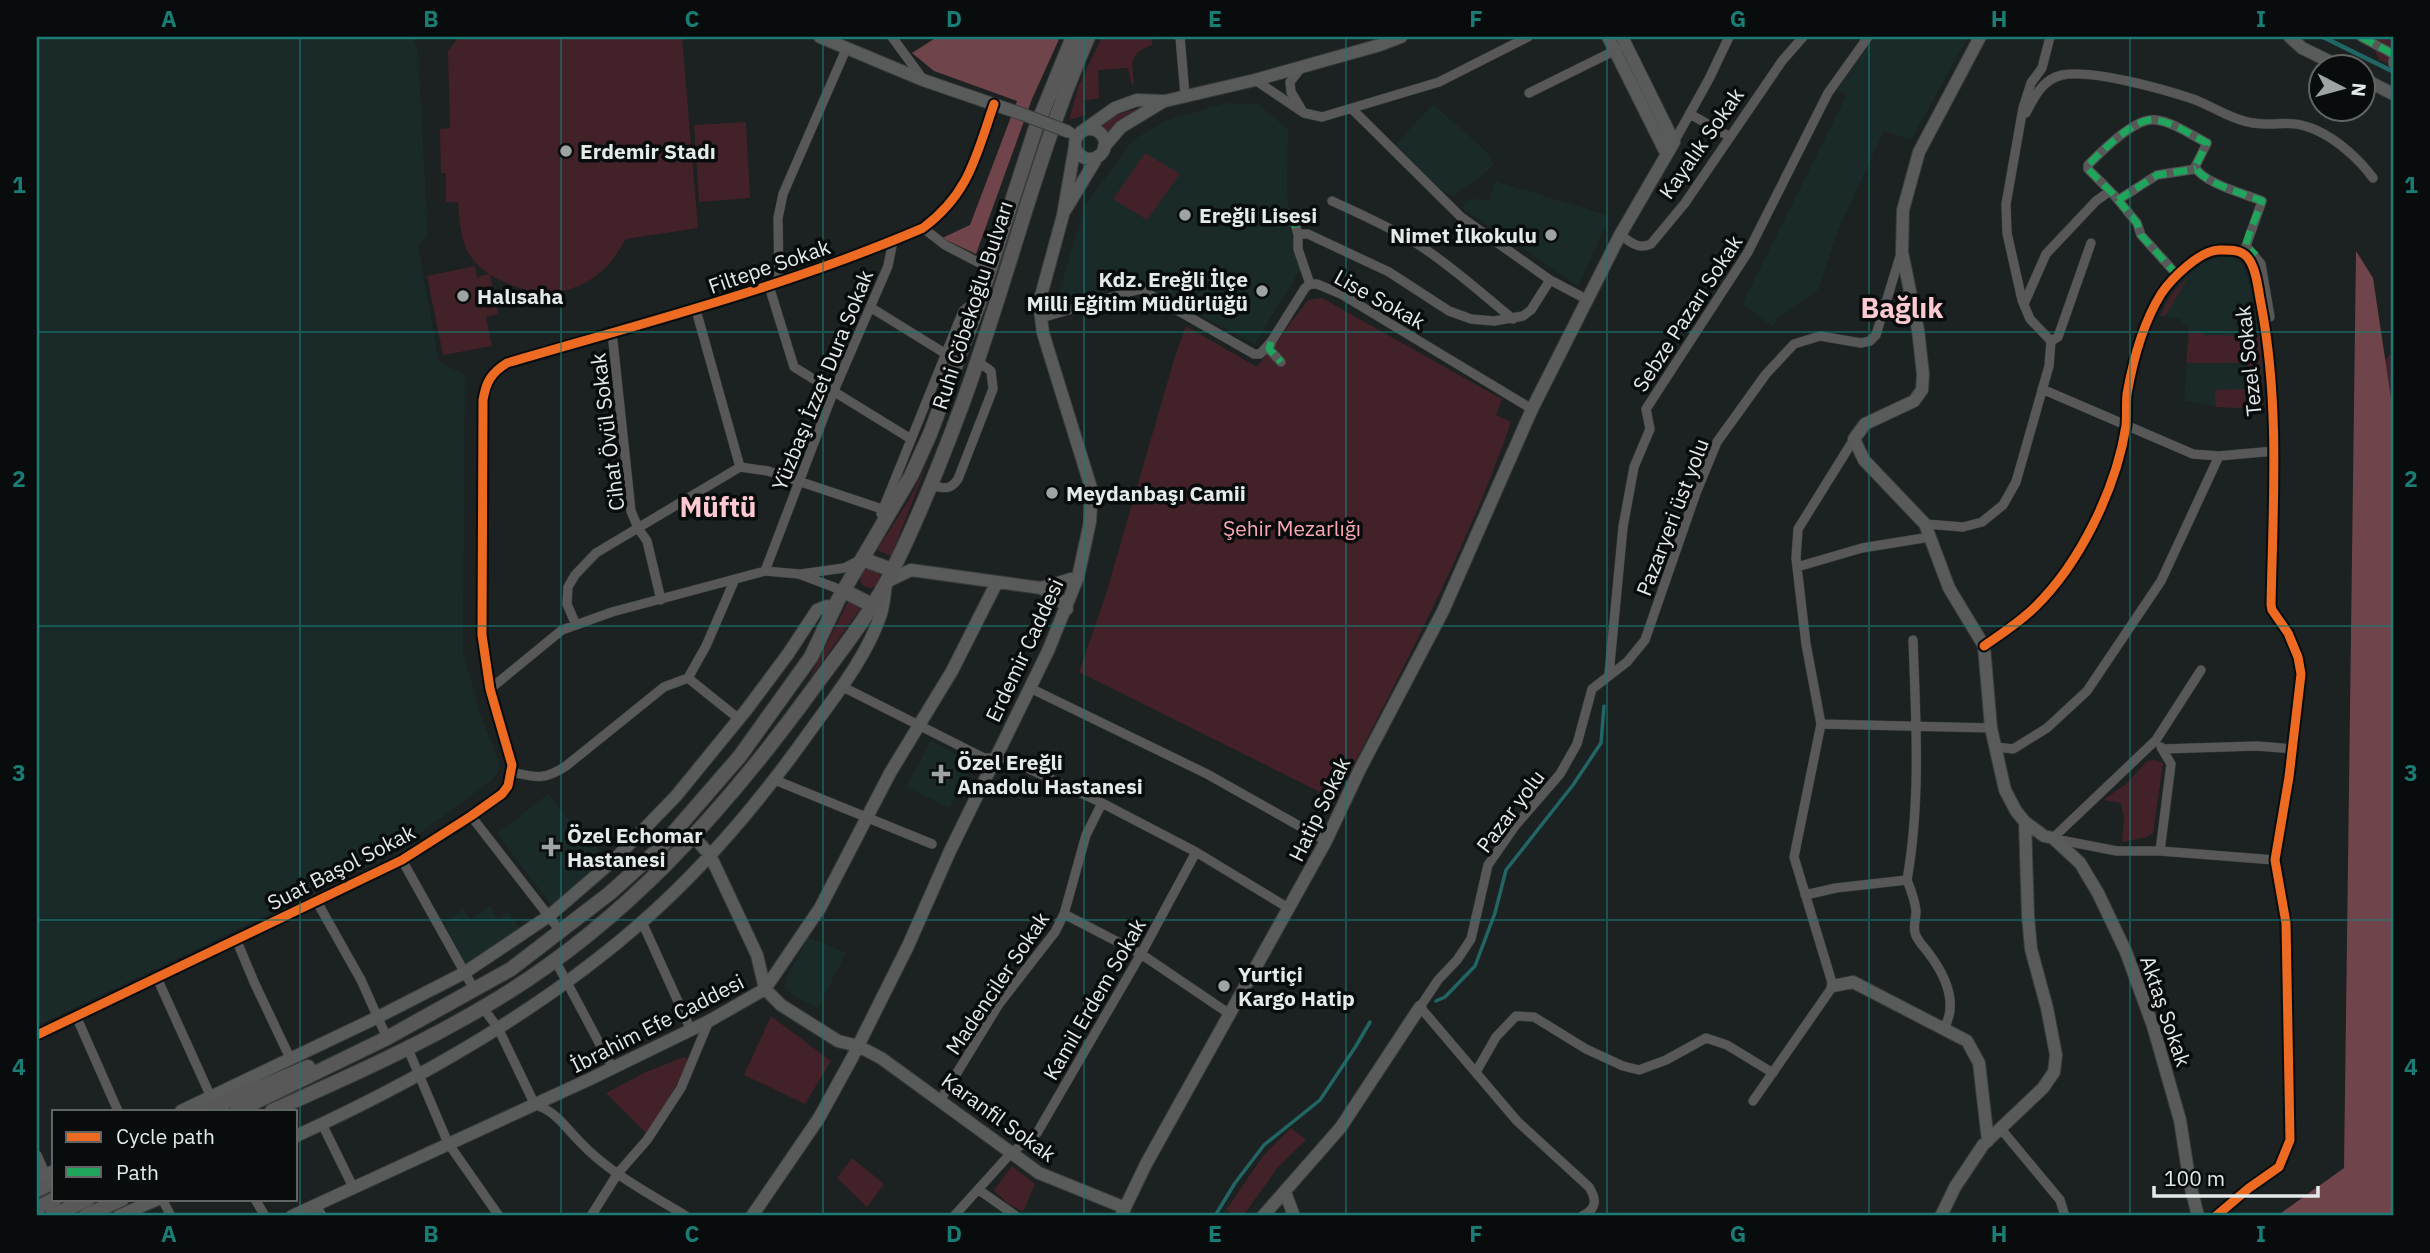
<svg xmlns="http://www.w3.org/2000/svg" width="2430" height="1253" font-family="'IBM Plex Sans',sans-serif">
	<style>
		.built { fill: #1a2a29 }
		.green { fill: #422228 }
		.forest { fill: #70444b }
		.water { fill: #216665 }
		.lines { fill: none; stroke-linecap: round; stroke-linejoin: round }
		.stream { stroke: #216665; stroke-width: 3.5 }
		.street-casing { stroke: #393c3c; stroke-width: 10 }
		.secondary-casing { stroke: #393c3c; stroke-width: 14 }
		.primary-casing { stroke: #393c3c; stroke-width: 16 }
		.street { stroke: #585858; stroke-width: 9 }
		.secondary { stroke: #595a5a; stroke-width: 12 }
		.primary { stroke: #585858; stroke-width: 14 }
		.secondary-bridge-casing { stroke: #393c3c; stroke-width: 14; stroke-linecap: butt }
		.secondary-bridge { stroke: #595a5a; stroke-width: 12 }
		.quiet { stroke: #20a55d; stroke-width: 7; stroke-dasharray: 14 7; stroke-linecap: butt }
		.cycleway-casing { stroke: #080c0c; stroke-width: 13 }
		.cycleway { stroke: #ed6a23; stroke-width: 9 }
		.grid { fill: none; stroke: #1a7c74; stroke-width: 2; stroke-opacity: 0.55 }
		.poi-dot { fill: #9ea4a3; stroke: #080c0c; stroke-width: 2.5 }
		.labels { text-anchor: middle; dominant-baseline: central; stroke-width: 7; stroke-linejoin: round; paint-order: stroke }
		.street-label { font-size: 21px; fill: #e4eae9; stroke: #080c0c }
		.poi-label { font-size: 21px; font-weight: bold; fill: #e4eae9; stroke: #080c0c; text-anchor: start }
		.park-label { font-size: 21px; fill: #fca7b5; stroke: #080c0c }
		.district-label { font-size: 28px; font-weight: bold; fill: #fec9d0; stroke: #080c0c }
		.neatline { fill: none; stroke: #1a7c74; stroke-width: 2.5 }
		.grid-label { font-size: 23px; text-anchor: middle; font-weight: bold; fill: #1a7c74 }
	</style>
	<rect width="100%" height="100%" fill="#1c2121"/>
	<path class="built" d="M37,37H413L418,51L428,235L418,245L439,362L465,375L463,652L480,713L500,764L498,773L492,780L386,858L43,1023L37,1022Z
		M1874,37H1968L1911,140L1884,131L1839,228L1818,290L1777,319L1773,327L1742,304L1847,94L1836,91Z
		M1226,103L1258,104L1288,129L1287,190L1290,226L1300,270L1255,344L1132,280L1119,287L1058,309V295L1085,205L1133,140L1166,120Z
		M1433,104L1486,151L1494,165L1474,182L1462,188L1453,197L1439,188L1393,147Z
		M1495,181L1610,216L1578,286L1463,209L1465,201L1473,199L1489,200Z
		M2220,256L2233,257L2243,265L2252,292L2263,355L2265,410L2216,407L2184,401L2189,326L2182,323L2181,319L2160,316L2164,304L2180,281L2202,264Z
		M931,741L974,763L950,808L906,787Z
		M548,794L575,827L578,824L606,859L552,906L497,834Z
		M490,905L498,919L508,912L520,929L466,965L444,923L463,909L471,919Z
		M808,937L846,953L818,1008L795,997L785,989V980Z"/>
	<path class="green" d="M459,37H682L698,228L626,239C620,248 614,259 607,266C572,302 530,297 490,275L498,314L486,317L492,346L443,355L427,276L475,266L477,277L489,274C460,254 461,233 458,202H446V173H441L440,129L450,128L448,51Z
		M1102,37H1153L1152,45C1128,54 1132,62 1134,84L1132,86L1128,68L1098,70L1099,98L1084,101L1086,115L1069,120L1078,87Z
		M2369,37H2393V66L2379,60Z
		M1151,105L1107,134L1097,125L1109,117Z
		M746,122L750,198L699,202L694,125Z
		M1145,153L1180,174L1147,220L1113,199Z
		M2189,276L2166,315L2160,316L2171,295Z
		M1322,298L1502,399L1496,415L1511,422C1466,553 1398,676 1336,800L1079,672L1106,594L1175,356L1186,326L1257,367L1308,300Z
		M2189,332L2202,333L2203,335L2260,336L2264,409L2216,407L2215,390L2246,389L2247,363H2186Z
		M2393,352V444L2380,365Z
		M928,462L891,556L877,550L910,498Z
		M860 578a10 10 0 1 1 20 0a10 10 0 1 1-20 0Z
		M850,598L863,605L808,681Z
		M2155,760L2163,763L2153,833L2147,837L2122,842L2124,818L2121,803L2103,800L2126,784L2147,761Z
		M771,1016L831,1061L805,1104L744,1075Z
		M684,1057L689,1061L687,1068L647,1134L606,1093L644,1073Z
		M1291,1128L1306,1140L1278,1167L1243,1216H1236L1226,1210L1263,1156Z
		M852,1158L884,1184L867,1207L837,1178Z
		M1012,1166L1035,1184L1023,1212L1007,1203L994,1190Z"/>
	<path class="forest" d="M937,37H1060L1032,99L976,254L942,238L970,225L1017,101L934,71L912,53Z
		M2356,251L2373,278L2393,412V1216H2277L2344,1168Z"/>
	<path class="water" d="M2318,37H2328L2393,69V74Z"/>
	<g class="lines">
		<path class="stream" d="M1436,1001L1445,997L1475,966L1495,913L1506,870L1573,785L1601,743L1604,706
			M1215,1216L1235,1183L1264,1145L1320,1100L1356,1046L1370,1022"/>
		<defs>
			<path id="street" d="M892,37L922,78
				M1180,37L1185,95
				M2361,37L2393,54
				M2393,60V64
				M1302,67L1290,82L1291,92L1303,112
				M1255,80L1304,113L1322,117L1439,82L1528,37
				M1529,93L1618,49
				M1352,109L1461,217L1550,280L1588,300
				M2026,113C2034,97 2043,79 2062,75C2092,69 2163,89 2193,99C2212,106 2232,120 2253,123C2278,127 2288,118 2316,130C2338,140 2359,159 2373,178
				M1690,114L1730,137
				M1674,142L1709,79L1729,37
				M2118,200L2157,175L2196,169
				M1332,201C1362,215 1392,228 1419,245C1453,267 1482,294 1513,319
				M1292,214L1298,234
				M923,228L945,245L991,269
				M1620,235C1631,242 1638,250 1651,244L1685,203L1782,61L1803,37
				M2178,276L2141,235L2137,223L2114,195L2088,169V165C2102,151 2136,116 2156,120C2173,122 2191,135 2207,143L2195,167C2203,183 2245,194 2262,201L2246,246L2261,264L2270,317
				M779,282L778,218L783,194L847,47
				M1310,284L1298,249V234H1308L1389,272L1449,311L1471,319L1494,321L1523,316L1531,310L1550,280
				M769,286L794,367L911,439
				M2024,304L2046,254L2096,201L2110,191
				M870,307L946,354
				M696,310L740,467
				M1041,318L1140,289L1254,354H1260L1271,342L1305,288L1310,284H1317L1341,294L1532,409
				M612,332L631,511L638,528L647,541L661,600
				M2051,341L2058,337L2091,243
				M1271,344L1269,349L1281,362
				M2042,389L2193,454L2219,456L2274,451
				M930,485C943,488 950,491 958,479L993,389L991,371L977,361
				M881,514L963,311L968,307L978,306
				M1925,524L1963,527L1982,522L2003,505L2016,482L2049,366L2051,341L2030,319L2022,300L2007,233L2006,204L2023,108L2031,83L2042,68L2050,37
				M1797,567L1862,548L1930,537
				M765,571L833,393L888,266L893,241
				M801,574L844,568L862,559
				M576,625L567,604L568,587L575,575L596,553L740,467L768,471L882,509
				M1984,646C2001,634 2020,622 2035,607C2080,563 2116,489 2126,426C2127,415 2126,404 2127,394C2133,360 2143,323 2161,294C2171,279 2200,250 2219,250C2229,250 2241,249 2248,258C2257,270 2258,290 2261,304C2280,403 2273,505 2271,605L2272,610L2288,633L2298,657L2301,674L2289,777L2275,860L2286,923L2290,1140L2279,1167L2249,1188L2216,1216
				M1609,674L1623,527L1634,467L1650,429L1646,409L1748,252L1828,93L1868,37
				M688,678L739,719
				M841,686L984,758H1006L1102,803L1196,852L1290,909
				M1030,688L1207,774L1326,841
				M490,689L562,630L612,612L765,571L799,574L844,591
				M1821,724L1991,728
				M1996,747L2013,749L2047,728L2087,691L2161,581L2219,456
				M2162,749L2257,746L2293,749
				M512,772C536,778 545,780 566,766L664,687L688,678L706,646L735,579
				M775,780L932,844
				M471,816L561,932
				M2053,838L2156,740L2201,670
				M2055,839L2117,851H2160L2275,860
				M2160,851L2171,764L2161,747
				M402,860L475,991
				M1907,880C1911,890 1915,900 1916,911C1916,919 1913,926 1915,933C1917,940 1922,945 1927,951C1944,973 1960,1003 1943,1030
				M1805,895L1836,888L1907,880C1921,801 1916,720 1913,640
				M316,900L361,980L387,1038
				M1064,914L1141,954L1231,1015
				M642,922L691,1030
				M236,939L254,982L290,1058
				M555,960L612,1067
				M157,978L211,1097
				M483,1008L498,1028L535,1105C555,1110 566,1128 580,1142C609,1173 650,1194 686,1216
				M76,1016L118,1111
				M37,1035L402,860L471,816L502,794L508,786L512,765L490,689L482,635L483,400C486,382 491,373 507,363C647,322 788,286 923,228C969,194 976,156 994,104
				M408,1049L448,1143L499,1216
				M1476,1072L1496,1037L1516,1016L1534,1017L1586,1049L1623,1066L1639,1070L1666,1060L1706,1038L1727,1045L1773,1073
				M941,1099L999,1004L1055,932L1064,914L1086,835L1102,803
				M1753,1101L1833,986L1794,857L1821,724L1806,644L1796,558L1798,529L1854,439
				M322,1124L353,1187
				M2001,1129L2060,1200L2065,1216
				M37,1155L46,1175
				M979,1190L1016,1216
				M162,1199L171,1216
				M255,1199L265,1216
				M316,1205L322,1216
				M591,1216L618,1173L647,1140L681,1088L709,1021
				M954,1216L1011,1153L1037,1133L1141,954L1196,852
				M1582,1216C1597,1209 1597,1200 1589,1187L1517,1121L1420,1007L1438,980L1457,960L1471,939L1488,865L1515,826L1560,774L1577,744L1592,689L1627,662L1645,640L1696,493L1717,442L1766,374L1794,344L1820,336L1861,343L1870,341L1876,335L1901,253"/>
			<path id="secondary" d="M820,37L923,80L1022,114
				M1608,37L1666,153
				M1980,37L1919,152L1903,210L1902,252L1918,330L1923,374L1922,390L1914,401L1865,424L1854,439L1864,460L1925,524L1949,588L1984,646L1991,728L2005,790L2016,811L2025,822L2044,836L2053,838L2080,863L2098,893L2126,952L2153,1026L2180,1120L2190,1184L2198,1216
				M2290,37L2302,48L2339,66
				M2364,79L2393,94
				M1075 144a15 15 0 1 1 30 0a15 15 0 1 1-30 0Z
				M1084,130L1115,108L1137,100L1165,101L1255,80L1380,45L1401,37
				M1104,147L1121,127L1164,101
				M1066,209L1098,156
				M1041,588L1060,600L1067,609
				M694,837L710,855L757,955L765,989L781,1005L838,1041L858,1046L881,1058L1039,1173L1123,1207
				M1833,986L1853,982L1967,1041L1979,1063L1988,1141
				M181,1111L378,1017L464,973L549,916L615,859L676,796L747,709L788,654L817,610L827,606L835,608
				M296,1136C416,1081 542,1010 642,922C706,866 761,800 810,731C836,695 867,656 881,614C884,604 885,592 886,582L911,570L1041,588L1078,577
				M37,1179L54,1171
				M1285,1192L1294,1216
				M119,1216L158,1199
				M292,1216L590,1079L709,1021L765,989L820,908L890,773L952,671L997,582
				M752,1216L819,1118L852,1058L908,946L950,851L1048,651L1078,577L1090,522L1092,491L1043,333L1039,303L1063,215L1075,146
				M1121,1216L1146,1164L1326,841L1360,769L1443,611L1532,409L1620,235L1674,142L1622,37
				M1263,1216L1341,1127L1420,1007
				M1941,1216L1955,1187L1983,1145L2043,1088L2054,1072L2056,1055L2047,1008L2031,949L2028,916L2025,822"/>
			<path id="primary" d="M862,559L892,570
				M844,591L872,605
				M205,1111L308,1067
				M237,1111L387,1038L511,969L610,893L661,847L740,756L811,657L838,600L911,476L930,434L978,306L1035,130L1073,37
				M272,1111C343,1079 414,1048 482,1008C619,929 723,813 815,686C840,652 867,618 887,581C916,525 940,464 962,405C1007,283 1036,156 1088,37
				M37,1190L54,1182
				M37,1208L55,1199
				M52,1216L88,1199
				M85,1216L122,1199"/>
		</defs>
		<use href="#street" class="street-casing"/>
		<use href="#secondary" class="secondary-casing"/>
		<use href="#primary" class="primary-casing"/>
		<use href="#street" class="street"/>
		<use href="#secondary" class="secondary"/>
		<use href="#primary" class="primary"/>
		<defs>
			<path id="secondary-bridge" d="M1022,114L1069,132"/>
		</defs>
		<use href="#secondary-bridge" class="secondary-bridge-casing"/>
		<use href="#secondary-bridge" class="secondary-bridge"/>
		<path class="quiet" d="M2361,37L2393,54
			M2118,200L2157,175L2196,169
			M1292,214L1298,234
			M2178,276L2141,235L2137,223L2114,195L2088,169V165C2102,151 2136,116 2156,120C2173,122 2191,135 2207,143L2195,167C2203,183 2245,194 2262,201C2258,213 2247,236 2246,246L2256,255
			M1271,342L1269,349L1281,362"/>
		<defs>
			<path id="cycleway" d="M1984,646C2001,634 2020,622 2035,607C2080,563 2116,489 2126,426C2127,415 2126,404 2127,394C2133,360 2143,323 2161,294C2171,279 2200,250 2219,250C2229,250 2241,249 2248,258C2257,270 2258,290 2261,304C2280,403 2273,505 2271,605L2272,610L2288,633L2298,657L2301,674L2289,777L2275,860L2286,923L2290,1140L2279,1167L2249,1188L2216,1216
				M37,1035L402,860L471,816L502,794L508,786L512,765L490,689L482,635L483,400C486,382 491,373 507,363C647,322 788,286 923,228C969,194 976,156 994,104"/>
		</defs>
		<use href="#cycleway" class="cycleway-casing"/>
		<use href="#cycleway" class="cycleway"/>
	</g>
	<path class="grid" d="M300,37V1216M561,37V1216M823,37V1216M1084,37V1216M1346,37V1216M1607,37V1216M1869,37V1216M2130,37V1216M37,332H2393M37,626H2393M37,920H2393"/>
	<g class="poi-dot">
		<circle cx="566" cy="151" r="7"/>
		<circle cx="1185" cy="215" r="7"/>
		<circle cx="1551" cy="235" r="7"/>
		<circle cx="1262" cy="291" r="7"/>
		<circle cx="463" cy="296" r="7"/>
		<circle cx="1052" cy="493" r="7"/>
		<path d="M937.5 763.5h7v7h7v7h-7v7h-7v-7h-7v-7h7z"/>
		<path d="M547.5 836.5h7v7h7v7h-7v7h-7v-7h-7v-7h7z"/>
		<circle cx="1224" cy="986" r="7"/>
	</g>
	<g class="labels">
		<g class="street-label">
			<text transform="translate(1701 143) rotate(-55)">Kayalık Sokak</text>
			<text transform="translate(769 266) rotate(-19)">Filtepe Sokak</text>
			<text transform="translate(1380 299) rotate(29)">Lise Sokak</text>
			<text transform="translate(972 305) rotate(-72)">Ruhi Cöbekoğlu Bulvarı</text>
			<text transform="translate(1687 313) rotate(-57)">Sebze Pazarı Sokak</text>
			<text transform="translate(2248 361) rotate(-96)">Tezel Sokak</text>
			<text transform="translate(822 380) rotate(-68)">Yüzbaşı İzzet Dura Sokak</text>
			<text transform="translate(607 432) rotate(-97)">Cihat Övül Sokak</text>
			<text transform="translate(1672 517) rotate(-69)">Pazaryeri üst yolu</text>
			<text transform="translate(1024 650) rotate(-65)">Erdemir Caddesi</text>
			<text transform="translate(1319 809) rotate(-64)">Hatip Sokak</text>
			<text transform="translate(1510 811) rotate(-53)">Pazar yolu</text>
			<text transform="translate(341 867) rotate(-27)">Suat Başol Sokak</text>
			<text transform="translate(997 983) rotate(-56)">Madenciler Sokak</text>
			<text transform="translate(1094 999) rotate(-60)">Kamil Erdem Sokak</text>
			<text transform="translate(2166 1011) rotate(71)">Aktaş Sokak</text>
			<text transform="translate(657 1023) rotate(-27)">İbrahim Efe Caddesi</text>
			<text transform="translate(999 1117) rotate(36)">Karanfil Sokak</text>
		</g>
		<g class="poi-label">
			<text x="580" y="151">Erdemir Stadı</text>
			<text x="1199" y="215">Ereğli Lisesi</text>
			<text x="1537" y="235" text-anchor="end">Nimet İlkokulu</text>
			<text x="1248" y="279" text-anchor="end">Kdz. Ereğli İlçe<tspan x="1248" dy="24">Milli Eğitim Müdürlüğü</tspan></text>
			<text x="477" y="296">Halısaha</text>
			<text x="1066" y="493">Meydanbaşı Camii</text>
			<text x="957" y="762">Özel Ereğli<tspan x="957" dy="24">Anadolu Hastanesi</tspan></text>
			<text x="567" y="835">Özel Echomar<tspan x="567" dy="24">Hastanesi</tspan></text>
			<text x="1238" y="974">Yurtiçi<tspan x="1238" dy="24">Kargo Hatip</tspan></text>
		</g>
		<g class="park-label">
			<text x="1292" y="528">Şehir Mezarlığı</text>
		</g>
		<g class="district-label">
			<text x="1902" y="307">Bağlık</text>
			<text x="718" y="506">Müftü</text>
		</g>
	</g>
	<rect width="2430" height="1253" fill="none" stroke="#080c0c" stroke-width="77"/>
	<rect x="52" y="1110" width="245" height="91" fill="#080c0c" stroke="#606564" stroke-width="2"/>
	<rect x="66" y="1132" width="35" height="10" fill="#ed6a23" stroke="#606564" stroke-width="2"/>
	<text x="116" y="1144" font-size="21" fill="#e4eae9">Cycle path</text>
	<rect x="66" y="1167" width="35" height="10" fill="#20a55d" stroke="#606564" stroke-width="2"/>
	<text x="116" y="1180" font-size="21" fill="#e4eae9">Path</text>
	<g transform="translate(2342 88) rotate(96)"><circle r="33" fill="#080c0c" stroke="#606564" stroke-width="2"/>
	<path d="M0-5L12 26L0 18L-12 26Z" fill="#9ea4a3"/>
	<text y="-10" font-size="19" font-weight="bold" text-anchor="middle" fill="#e4eae9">N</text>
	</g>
	<path d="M2154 1186v10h164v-10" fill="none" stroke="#e4eae9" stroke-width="3.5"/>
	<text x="2164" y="1186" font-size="21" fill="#e4eae9" stroke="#080c0c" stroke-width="5" paint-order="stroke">100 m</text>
	<rect x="38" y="38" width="2354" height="1176" class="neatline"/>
	<g class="grid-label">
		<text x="169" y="27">A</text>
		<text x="431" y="27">B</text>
		<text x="692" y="27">C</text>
		<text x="954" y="27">D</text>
		<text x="1215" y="27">E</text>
		<text x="1476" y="27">F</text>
		<text x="1738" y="27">G</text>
		<text x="1999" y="27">H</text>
		<text x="2261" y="27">I</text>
		<text x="19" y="193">1</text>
		<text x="2411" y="193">1</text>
		<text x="19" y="487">2</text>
		<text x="2411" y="487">2</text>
		<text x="19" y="781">3</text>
		<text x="2411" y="781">3</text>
		<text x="19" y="1075">4</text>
		<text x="2411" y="1075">4</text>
		<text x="169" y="1242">A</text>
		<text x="431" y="1242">B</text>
		<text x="692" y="1242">C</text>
		<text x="954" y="1242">D</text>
		<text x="1215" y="1242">E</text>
		<text x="1476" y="1242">F</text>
		<text x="1738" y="1242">G</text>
		<text x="1999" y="1242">H</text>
		<text x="2261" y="1242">I</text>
	</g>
</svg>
